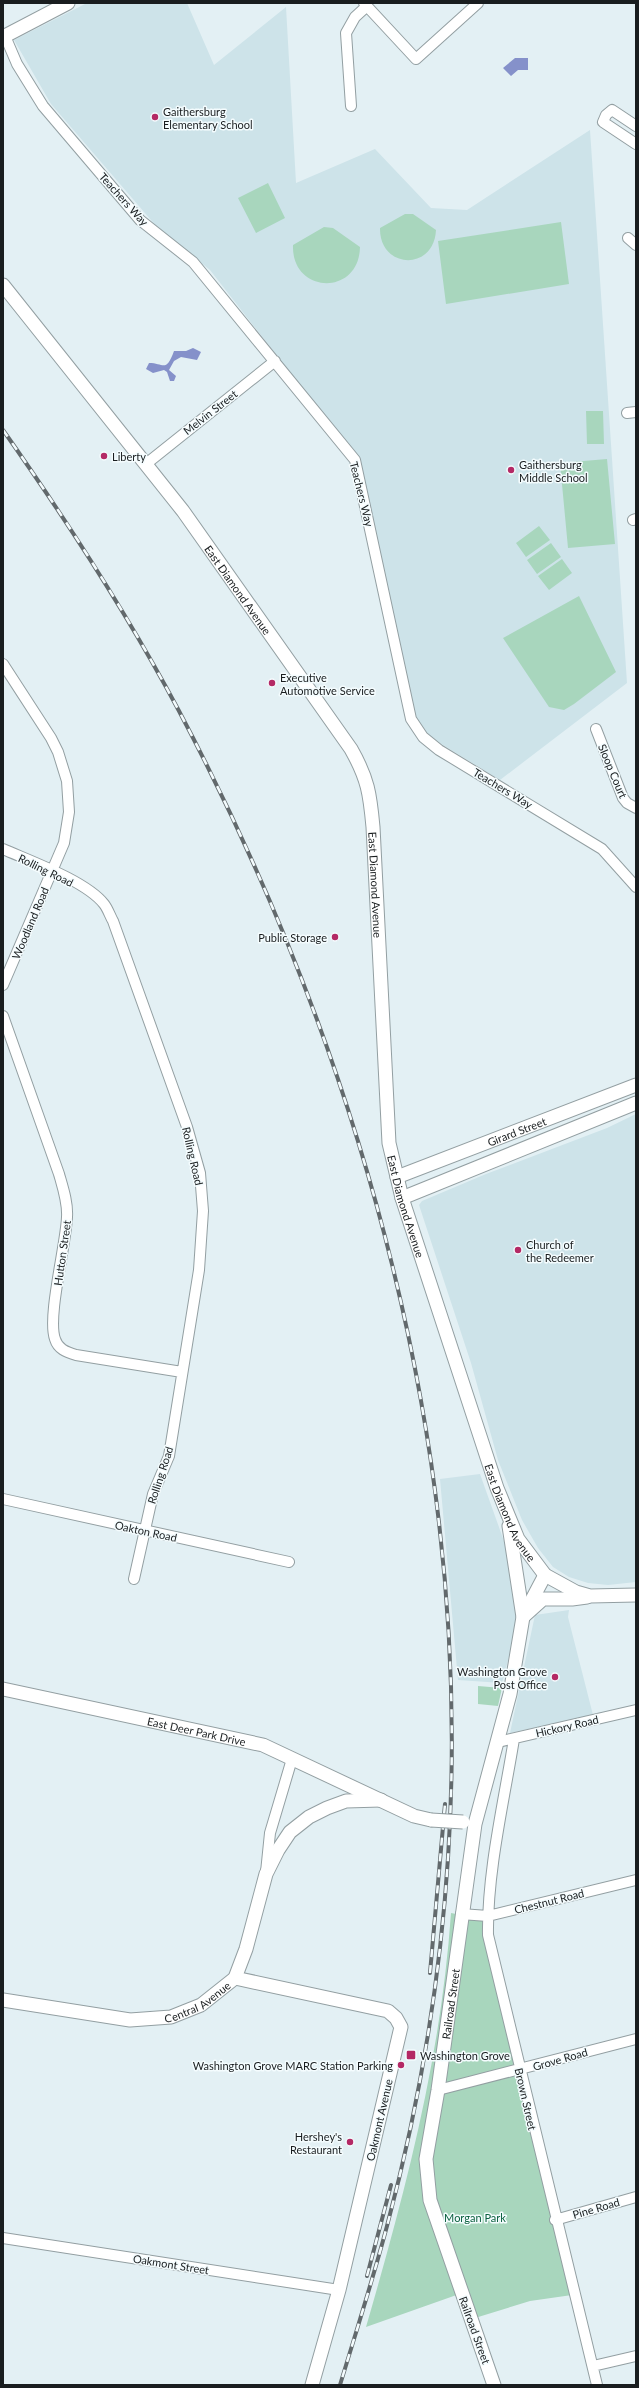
<svg xmlns="http://www.w3.org/2000/svg" width="639" height="2388" font-family="Lato,sans-serif">
	<style>
		.built { fill: #cde3e9 }
		.green { fill: #a8d6bd }
		.water { fill: #8591ca }
		.lines { fill: none; stroke-linecap: round; stroke-linejoin: round }
		.minor-casing { stroke: #939fa2; stroke-width: 12 }
		.tertiary-casing { stroke: #939fa2; stroke-width: 15 }
		.minor { stroke: #fff; stroke-width: 10 }
		.tertiary { stroke: #fff; stroke-width: 13 }
		.rail-casing { stroke: #62696c; stroke-width: 4 }
		.rail { stroke: #f4fcfe; stroke-width: 2.5; stroke-dasharray: 8; stroke-linecap: butt }
		.tertiary-bridge-casing { stroke: #939fa2; stroke-width: 15; stroke-linecap: butt }
		.tertiary-bridge { stroke: #fff; stroke-width: 13 }
		.poi-dot { fill: #b42965; stroke: #f4fcfe; stroke-width: 1.5 }
		.labels { text-anchor: middle; dominant-baseline: central; stroke-width: 3; stroke-linejoin: round; paint-order: stroke }
		.poi-label { font-size: 11px; fill: #191d1f; stroke: #f4fcfe; text-anchor: start }
		.street-label { font-size: 11px; fill: #191d1f; stroke: #f4fcfe }
		.park-label { font-size: 11px; fill: #0b603f; stroke: #f4fcfe }
	</style>
	<rect width="100%" height="100%" fill="#e3f0f4"/>
	<path class="built" d="M87,3H187L214,65L286,7L296,183L375,149L431,208L467,210L590,130L627,683L500,780L425,734L415,719L360,462L210,270L157,227L51,104L14,40Z
		M636,1114V1582L608,1585L588,1583L569,1577L553,1567L538,1548L522,1520L498,1460L471,1363L419,1205L422,1201L486,1174L607,1128Z
		M480,1474L510,1558L515,1597L516,1618L512,1645L502,1683L458,1680L440,1479Z
		M569,1610L568,1617L593,1715L510,1733L535,1615Z"/>
	<path class="green" d="M268,183L285,218L256,233L238,198Z
		M405,214H413L436,230C434,272 379,269 380,228Z
		M561,222L569,284L446,304L438,241Z
		M324,227L333,228L360,247C359,297 291,294 293,245Z
		M586,411H603L604,444H587Z
		M607,459L615,544L568,548L560,463Z
		M539,526L550,540L526,557L516,543Z
		M551,543L561,557L537,574L527,560Z
		M562,559L572,573L549,590L538,576Z
		M579,596L616,672L574,704L564,710L549,707L503,638Z
		M478,1686L502,1688L498,1706L478,1704Z
		M451,1913L483,1919L572,2295L530,2301L475,2318L465,2292L366,2327C406,2189 441,2057 451,1913Z"/>
	<path class="water" d="M515,58H528V70H518L511,76L503,68Z
		M193,348L201,352L197,360L181,357L174,361L169,370L176,376L174,381H170L167,372L164,370L153,373L146,369L149,363C164,363 166,373 174,351H186Z"/>
	<g class="lines">
		<defs>
			<path id="minor" d="M364,3L416,59L478,3
				M5,36L17,64L43,106L140,220L193,262L355,460L411,719L423,737L439,750L602,849L636,887
				M351,106L346,33L355,17L367,6
				M636,126L612,110L606,115L603,122L636,144
				M628,238L636,245
				M627,413L636,412
				M146,464L275,361
				M633,520L636,519
				M3,664L51,738L58,752L67,781L69,812L64,843L3,985
				M596,729L623,798L627,803L636,808
				M3,849C30,861 86,881 104,904C108,909 110,916 113,921L187,1127L200,1173L203,1211L199,1270L169,1456L153,1494L134,1579
				M3,1016L59,1174C63,1188 68,1203 67,1217C66,1245 47,1317 55,1339C58,1349 66,1352 76,1355L182,1372
				M3,1499L289,1562
				M514,1739C504,1801 487,1872 488,1935L597,2385
				M498,1742L636,1710
				M266,1872L270,1833L292,1759
				M461,1914L488,1916L636,1880
				M438,2090L636,2039
				M555,2220L636,2197
				M3,2238L339,2290
				M593,2366L636,2356"/>
			<g id="tertiary">
				<path d="M3,37L68,3"/>
				<path id="s1" d="M3,285L183,511L351,749C368,779 370,794 373,827L389,1143L402,1198L497,1488L518,1539L545,1575L576,1592L590,1596L636,1595"/>
				<path id="s2" d="M397,1177L636,1085"/>
				<path d="M402,1198L636,1103"/>
				<path d="M527,1609L545,1575"/>
				<path d="M523,1617L543,1599H572L587,1597"/>
				<path id="s3" d="M3,1689L263,1745L414,1816L431,1820"/>
				<path d="M235,1978L388,2011L396,2018L401,2027L339,2290L312,2385"/>
				<path id="s4" d="M3,2000L130,2020L171,2017L201,2005L235,1978L246,1949L266,1874L278,1850L290,1832L309,1817L327,1808L346,1801L381,1800"/>
				<path id="s5" d="M494,2385L430,2200L426,2159L438,2090L475,1824L510,1694L523,1617L509,1526"/>
			</g>
		</defs>
		<use href="#minor" class="minor-casing"/>
		<use href="#tertiary" class="tertiary-casing"/>
		<use href="#minor" class="minor"/>
		<use href="#tertiary" class="tertiary"/>
		<defs>
			<path id="rail" d="M3,430C67,521 127,613 179,711C364,1061 474,1461 448,1858C440,1982 419,2106 387,2226C373,2279 356,2332 340,2385
				M430,1973L445,1804
				M367,2276L391,2185"/>
		</defs>
		<use href="#rail" class="rail-casing"/>
		<use href="#rail" class="rail"/>
		<defs>
			<path id="tertiary-bridge" d="M431,1820L463,1822"/>
		</defs>
		<use href="#tertiary-bridge" class="tertiary-bridge-casing"/>
		<use href="#tertiary-bridge" class="tertiary-bridge"/>
	</g>
	<g class="poi-dot">
		<circle cx="155" cy="117" r="4"/>
		<circle cx="104" cy="456" r="4"/>
		<circle cx="511" cy="470" r="4"/>
		<circle cx="272" cy="683" r="4"/>
		<circle cx="335" cy="937" r="4"/>
		<circle cx="518" cy="1250" r="4"/>
		<circle cx="555" cy="1677" r="4"/>
		<rect x="406" y="2050" width="10" height="10" rx="2"/>
		<circle cx="401" cy="2065" r="4"/>
		<circle cx="350" cy="2142" r="4"/>
	</g>
	<g class="labels">
		<g class="poi-label">
			<text x="163" y="111">Gaithersburg<tspan x="163" dy="13">Elementary School</tspan></text>
			<text x="112" y="456">Liberty</text>
			<text x="519" y="464">Gaithersburg<tspan x="519" dy="13">Middle School</tspan></text>
			<text x="280" y="677">Executive<tspan x="280" dy="13">Automotive Service</tspan></text>
			<text x="327" y="937" text-anchor="end">Public Storage</text>
			<text x="526" y="1244">Church of<tspan x="526" dy="13">the Redeemer</tspan></text>
			<text x="547" y="1671" text-anchor="end">Washington Grove<tspan x="547" dy="13">Post Office</tspan></text>
			<text x="420" y="2055">Washington Grove</text>
			<text x="393" y="2065" text-anchor="end">Washington Grove MARC Station Parking</text>
			<text x="342" y="2136" text-anchor="end">Hershey's<tspan x="342" dy="13">Restaurant</tspan></text>
		</g>
		<g class="street-label">
			<text transform="translate(124 199) rotate(48)">Teachers Way</text>
			<text transform="translate(210 412) rotate(-38)">Melvin Street</text>
			<text transform="translate(362 494) rotate(76)">Teachers Way</text>
			<text stroke="none"><textPath href="#s1" startOffset="385">East Diamond Avenue</textPath></text>
			<text transform="translate(613 771) rotate(67)">Sloop Court</text>
			<text transform="translate(503 788) rotate(31)">Teachers Way</text>
			<text transform="translate(46 870) rotate(26)">Rolling Road</text>
			<text stroke="none"><textPath href="#s1" startOffset="720">East Diamond Avenue</textPath></text>
			<text transform="translate(30 923) rotate(-67)">Woodland Road</text>
			<text stroke="none"><textPath href="#s2" startOffset="128">Girard Street</textPath></text>
			<text transform="translate(193 1156) rotate(77)">Rolling Road</text>
			<text stroke="none"><textPath href="#s1" startOffset="1044">East Diamond Avenue</textPath></text>
			<text transform="translate(62 1253) rotate(-82)">Hutton Street</text>
			<text transform="translate(160 1475) rotate(-72)">Rolling Road</text>
			<text stroke="none"><textPath href="#s1" startOffset="1368">East Diamond Avenue</textPath></text>
			<text transform="translate(146 1531) rotate(12)">Oakton Road</text>
			<text transform="translate(567 1726) rotate(-13)">Hickory Road</text>
			<text stroke="none"><textPath href="#s3" startOffset="198">East Deer Park Drive</textPath></text>
			<text transform="translate(549 1901) rotate(-14)">Chestnut Road</text>
			<text stroke="none"><textPath href="#s4" startOffset="200">Central Avenue</textPath></text>
			<text stroke="none"><textPath href="#s5" startOffset="394">Railroad Street</textPath></text>
			<text transform="translate(560 2059) rotate(-16)">Grove Road</text>
			<text transform="translate(526 2099) rotate(77)">Brown Street</text>
			<text transform="translate(379 2120) rotate(-77)">Oakmont Avenue</text>
			<text transform="translate(596 2208) rotate(-16)">Pine Road</text>
			<text transform="translate(171 2264) rotate(9)">Oakmont Street</text>
			<text transform="translate(475 2330) rotate(70)">Railroad Street</text>
		</g>
		<g class="park-label">
			<text x="475" y="2217">Morgan Park</text>
		</g>
	</g>
	<rect width="639" height="2388" fill="none" stroke="#191d1f" stroke-width="8"/>
</svg>
